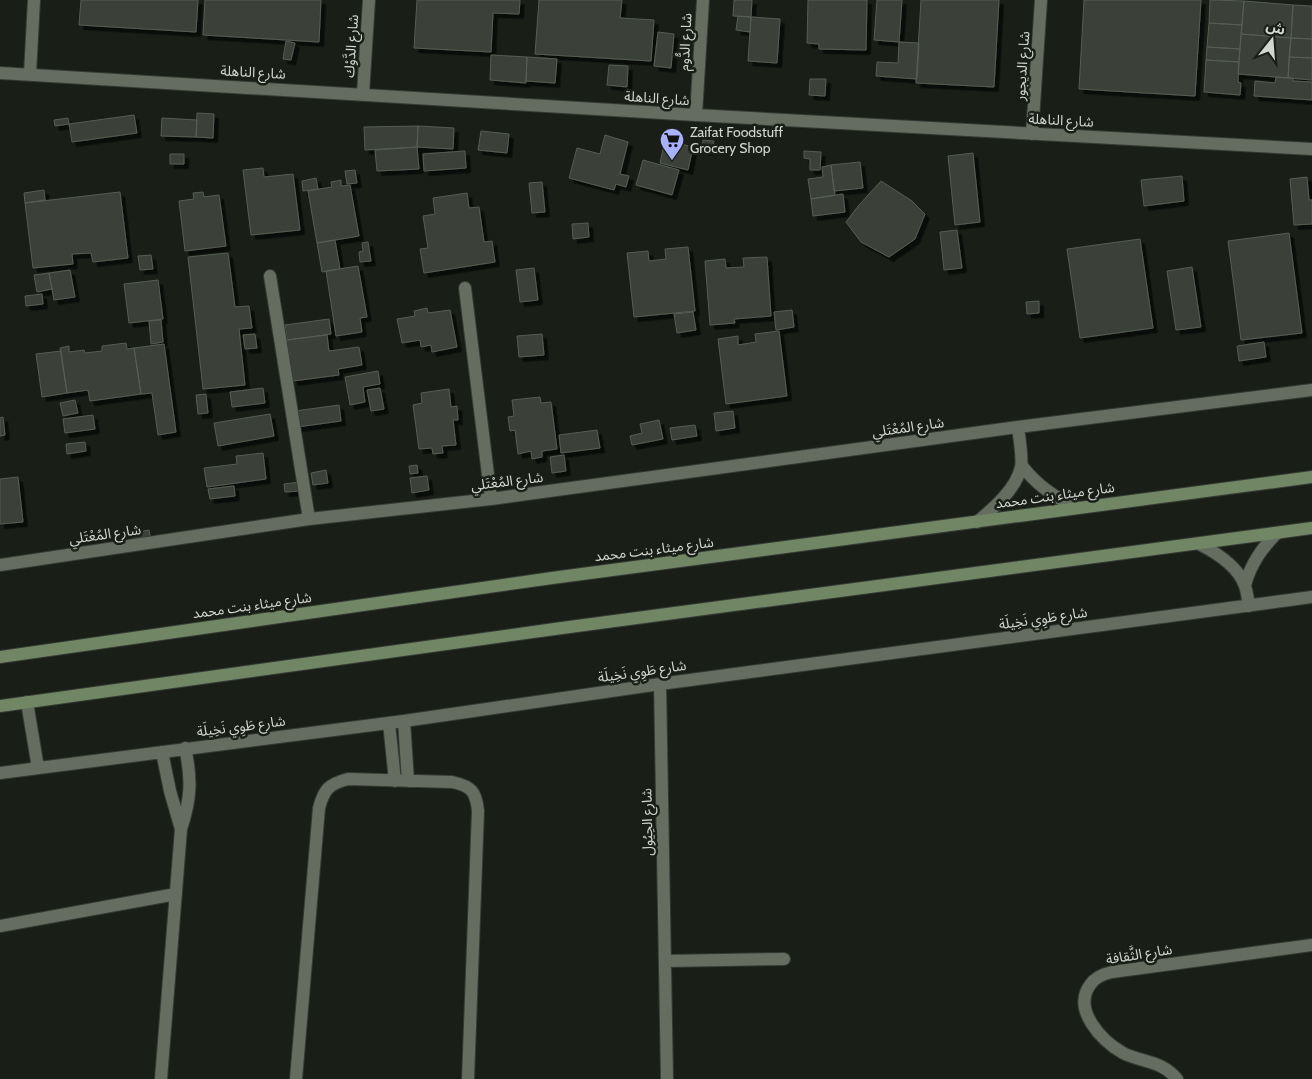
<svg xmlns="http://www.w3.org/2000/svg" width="1312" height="1079" font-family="Cabin,'Noto Sans Arabic',sans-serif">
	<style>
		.building { fill: #3a4137; stroke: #565d52; filter: url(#shadow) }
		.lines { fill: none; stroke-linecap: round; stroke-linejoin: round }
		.minor-casing { stroke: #353a34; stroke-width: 14 }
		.secondary-casing { stroke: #353a34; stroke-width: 14 }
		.minor { stroke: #656d61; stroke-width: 12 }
		.secondary { stroke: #708665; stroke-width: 12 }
		.labels { text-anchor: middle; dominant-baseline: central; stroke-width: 5; stroke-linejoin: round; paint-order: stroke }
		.street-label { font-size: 14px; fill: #d2d7d1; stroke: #191f16 }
		.poi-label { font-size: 14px; fill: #d2d7d1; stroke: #191f16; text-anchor: start }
	</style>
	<defs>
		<filter id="shadow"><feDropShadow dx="4.5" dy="4.5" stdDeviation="0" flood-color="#0009"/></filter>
	</defs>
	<rect width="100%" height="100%" fill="#191f16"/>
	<path class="building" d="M81,0H198L196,32L79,25Z
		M205,0H321L319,42L203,35Z
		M417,0H520L519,14L493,13L491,52L414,48Z
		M539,0H622L620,18L654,20L651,61L535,54Z
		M734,0H752L751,17L733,16Z
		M808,0H867L866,50L819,49V44L807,43Z
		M877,0H902L899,42L874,40Z
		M921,0H999L994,87L916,83Z
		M1084,0H1201L1195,96L1079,89Z
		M1210,0L1244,1L1242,25L1209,23Z
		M1244,1L1293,5L1291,38L1241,34Z
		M1293,5L1312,6V39L1291,38Z
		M738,16L751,17L750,32L736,30Z
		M751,17L780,19L777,63L748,61Z
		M1209,23L1242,25L1240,49L1207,47Z
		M658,32L674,34L671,68L654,66Z
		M1241,34L1291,38L1288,78L1238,74Z
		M1291,38L1312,39V58L1289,57Z
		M286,41L295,43L291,60L283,59Z
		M899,42L919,43L917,79L876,76L877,62L898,63Z
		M1207,47L1240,49L1239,62L1206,60Z
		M491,55L527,57L526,83L490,80Z
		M527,57L557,59L555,83L526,81Z
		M1289,57L1312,58V80L1288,78Z
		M1206,60L1239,62L1238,82L1241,83L1240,95L1204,92Z
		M609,65L628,66L627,87L607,85Z
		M1276,77L1293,78V81L1312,82V100L1254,96L1255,81L1275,83Z
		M810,79H826L825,96L809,95Z
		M197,113L214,114L213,138L196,137Z
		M134,115L137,133L72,142L69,124Z
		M68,118L69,124L55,126L54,120Z
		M162,118L197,120L196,137L161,136Z
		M418,126L454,128L453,149L417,147Z
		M418,126L417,147L365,150L364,127Z
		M481,131L509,134L507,153L478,150Z
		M605,135L628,142L620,174L629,176L626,187L616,184L614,190L569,178L577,148L600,154Z
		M665,140L693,147L688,170L660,163Z
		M703,140L714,141L712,151L702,150Z
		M417,147L419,169L377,171L375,150Z
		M465,151L466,168L424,171L423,154Z
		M804,151L821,152L820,170H810V159L804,158Z
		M973,153L980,222L955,225L948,156Z
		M170,154H184V164H170Z
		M643,160L679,170L672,195L636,185Z
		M860,162L863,188L834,191L831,165Z
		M831,165L835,195L811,199L808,179L823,177L822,167Z
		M263,168L264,177L293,174L300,230L251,235L243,170Z
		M355,170L357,183L347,184L345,171Z
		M1182,176L1184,201L1144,206L1141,180Z
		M1307,177L1309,200H1312V224L1294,225L1290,179Z
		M316,178L318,189L303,191L302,181Z
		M341,180V186L350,185L359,236L317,243L308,191L332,187L331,182Z
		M881,181L912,201L925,214L915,239L889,257L861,242L846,222L859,205Z
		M542,182L545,212L532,213L529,183Z
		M44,190L45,200L25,203L24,193Z
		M120,192L128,258L93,262L91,253L72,254L73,264L33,268L25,203Z
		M203,192L204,197L219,195L226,246L185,251L179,201L194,199L193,193Z
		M467,193L469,208L479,207L484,242L492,241L495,262L424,273L420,249L428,248L423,216L435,214L433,198Z
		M843,194L845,212L813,216L811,199Z
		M588,223L589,237L573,239L572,224Z
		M957,230L962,268L944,270L940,232Z
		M1289,233L1302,333L1241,340L1228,241Z
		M1140,239L1153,328L1080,338L1067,249Z
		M335,240L340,269L322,272L317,243Z
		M368,242L371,261L360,262L359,252L363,251L362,243Z
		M688,247L695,311L634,317L627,253L648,251L649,261L666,259L665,249Z
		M228,253L235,307L249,306L252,328L239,329L245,385L203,389L188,257Z
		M151,255L153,269L140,270L138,256Z
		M767,257L771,316L734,319L735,323L710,325L705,261L725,259L726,268L744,267L743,258Z
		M358,266L367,317L360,318L362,332L336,336L326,271Z
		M1192,267L1201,327L1176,330L1167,271Z
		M534,268L538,300L520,302L516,270Z
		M70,270L75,297L54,300L49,273Z
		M49,273L52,289L37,292L34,275Z
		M158,280L163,319L129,323L124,284Z
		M42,294L43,304L26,306L25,296Z
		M1039,301V313L1027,314L1026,302Z
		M427,308L428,313L450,310L457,347L432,352L431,345L421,347L420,340L402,343L397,319L415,316L414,311Z
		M792,310L794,327L776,330L774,312Z
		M693,312L696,330L677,333L674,314Z
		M329,319L331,334L287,340L285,325Z
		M161,320L163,342L151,344L149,321Z
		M779,331L787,396L726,404L718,339L738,336V345L756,342L755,334Z
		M255,334L257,348L245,349L243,335Z
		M542,334L544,355L519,357L517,336Z
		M327,335L329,351L359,347L362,365L338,369L339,375L293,381L287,340Z
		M1264,342L1266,357L1239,361L1237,346Z
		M126,343L127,349L134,348L141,394L90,401L88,390L67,393L60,348L69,346V352L84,350L85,353L102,351V346Z
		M164,344L176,432L158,435L152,393L141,394L134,348Z
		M61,351L67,393L42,397L36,354Z
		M378,371L380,384L363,387L365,402L350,405L345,377Z
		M263,388L265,403L232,407L230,392Z
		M380,388L384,409L371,411L367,390Z
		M449,389L451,407L457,406L458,420H453L456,445L442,446L443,453L433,454L432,448L419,449L413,405L422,403L421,393Z
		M206,394L208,413L198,414L196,395Z
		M540,397L541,403L551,402L557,449L542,451V457L532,459L531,451L518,454L515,430L510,431L508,417L514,416L512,400Z
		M75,400L78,413L63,416L60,403Z
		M339,405L341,421L297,427L295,411Z
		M733,411L735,428L716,431L714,413Z
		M270,414L274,436L218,446L214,423Z
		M93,415L95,429L65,433L63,419Z
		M3,417L5,435L0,436V418Z
		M659,420L663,439L632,445L630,436L642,433L640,424Z
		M695,425L697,436L672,440L670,428Z
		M597,430L600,448L561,453L559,435Z
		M85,442L86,451L67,454L66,444Z
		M263,453L266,479L207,487L204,468L237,464L236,456Z
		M564,455L566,471L552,473L550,457Z
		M417,465L418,473L410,474L409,466Z
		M326,470L328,483L313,485L311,473Z
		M427,476L429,490L412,493L410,478Z
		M18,477L23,522L0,524V479Z
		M300,482L301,491L285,492L284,484Z
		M234,486L235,496L210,499L208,489Z
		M149,530L151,541L135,543L133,533Z"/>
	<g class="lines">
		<defs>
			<path id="minor" d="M0,73L696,115L1312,149
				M30,74L34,0
				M363,94L369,0
				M696,115L703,0
				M1032,134L1041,0
				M270,276L309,519
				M465,288L491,499
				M1022,466C1037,485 1054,498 1077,507
				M977,522C994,508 1016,489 1021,467C1023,457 1019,437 1018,427
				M1199,544C1217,553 1238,566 1245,586C1247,592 1248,599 1249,606
				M0,565L309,519L491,499L1018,427L1312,390
				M1245,585C1251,564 1261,549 1277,533
				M660,684L667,1079
				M27,702L38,768
				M404,721L408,781
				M389,723L395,781
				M162,752L170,791L181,829
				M0,773L404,721L660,684L1312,597
				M0,926L176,894
				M665,961L784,959
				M161,1079L181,829C191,799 192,779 185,748
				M296,1079L319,808C324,789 329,784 348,779L452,782C471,786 476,791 478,811L468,1079
				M1177,1079C1161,1060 1143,1063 1123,1053C1102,1041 1072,1010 1090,985C1095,977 1103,974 1112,972L1312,945"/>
			<path id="secondary" d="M0,657L552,578L1312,477
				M0,706L562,628L1312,528"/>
		</defs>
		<use href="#minor" class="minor-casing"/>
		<use href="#secondary" class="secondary-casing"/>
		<use href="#minor" class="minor"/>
		<use href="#secondary" class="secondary"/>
	</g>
	<defs>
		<symbol id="supermarket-pin" viewBox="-11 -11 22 30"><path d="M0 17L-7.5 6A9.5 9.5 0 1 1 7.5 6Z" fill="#a9b0fc" stroke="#191f16"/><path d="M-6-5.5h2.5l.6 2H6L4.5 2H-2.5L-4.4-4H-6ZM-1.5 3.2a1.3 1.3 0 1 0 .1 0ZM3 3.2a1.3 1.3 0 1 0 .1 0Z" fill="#111"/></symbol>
	</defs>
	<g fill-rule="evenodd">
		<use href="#supermarket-pin" x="658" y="126" width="28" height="38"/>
	</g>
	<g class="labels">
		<g class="street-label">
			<text transform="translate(685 42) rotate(-87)">شارع الدُّوم</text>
			<text transform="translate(351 46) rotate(-86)">شارع الدَّوْك</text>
			<text transform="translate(1022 66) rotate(-86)">شارع الديجور</text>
			<text transform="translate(253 72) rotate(3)">شارع الناهلة</text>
			<text transform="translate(657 98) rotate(4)">شارع الناهلة</text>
			<text transform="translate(1061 120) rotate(3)">شارع الناهلة</text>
			<text transform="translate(908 427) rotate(-8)">شارع المُعْتَلي</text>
			<text transform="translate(507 481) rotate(-7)">شارع المُعْتَلي</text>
			<text transform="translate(1055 495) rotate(-8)">شارع ميثاء بنت محمد</text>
			<text transform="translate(105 534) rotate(-8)">شارع المُعْتَلي</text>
			<text transform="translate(654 549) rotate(-7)">شارع ميثاء بنت محمد</text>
			<text transform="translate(252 605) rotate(-8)">شارع ميثاء بنت محمد</text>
			<text transform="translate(1043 618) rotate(-8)">شارع طَوِي نَخِيلَة</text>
			<text transform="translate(642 671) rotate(-8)">شارع طَوِي نَخِيلَة</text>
			<text transform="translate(241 726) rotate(-7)">شارع طَوِي نَخِيلَة</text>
			<text transform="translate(647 822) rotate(-91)">شارع الحِيُول</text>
			<text transform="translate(1139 954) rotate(-9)">شارع الثَّقافة</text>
		</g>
		<g class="poi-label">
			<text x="690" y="132">Zaifat Foodstuff<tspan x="690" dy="16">Grocery Shop</tspan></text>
		</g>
	</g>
	<g transform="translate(1272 40) rotate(17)" stroke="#191f16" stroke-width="4" paint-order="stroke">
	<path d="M0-4L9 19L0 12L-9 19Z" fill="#d2d7d1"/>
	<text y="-8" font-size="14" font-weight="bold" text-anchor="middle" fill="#d2d7d1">ش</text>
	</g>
</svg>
